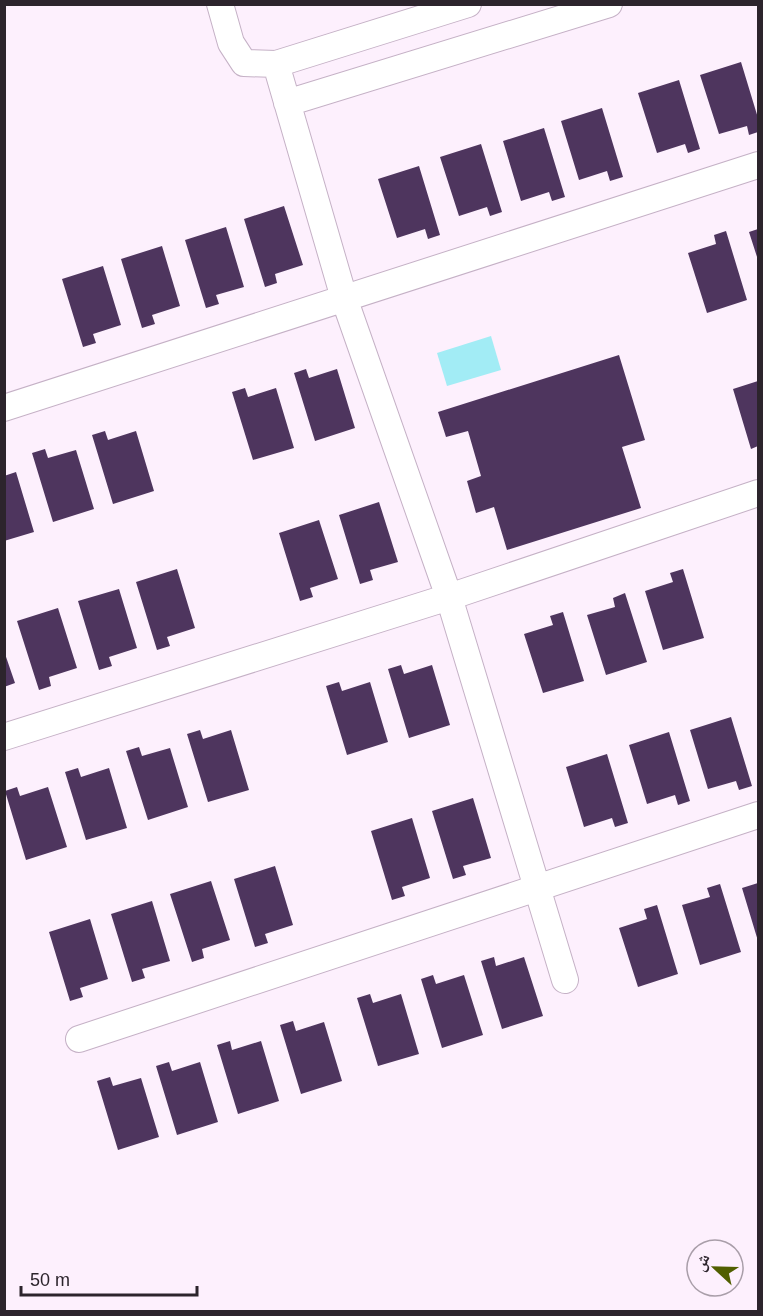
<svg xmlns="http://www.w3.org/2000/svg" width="763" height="1316" font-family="Helvetica,'Noto Naskh Arabic',sans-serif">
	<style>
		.water { fill: #a2ecf5 }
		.building { fill: #4e355e }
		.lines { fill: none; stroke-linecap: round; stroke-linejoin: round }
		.street-casing { stroke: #c5b1c6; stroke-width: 28 }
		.street { stroke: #fff; stroke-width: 26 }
	</style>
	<rect width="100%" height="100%" fill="#fdf0fd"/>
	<path class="water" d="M491,336L501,370L447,386L437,353Z"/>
	<path class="building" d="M741,62L758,118V132L749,135L747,126L719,134L700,75Z
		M679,80L700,149L688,153L685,144L657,153L638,93Z
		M602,108L623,177L610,181L607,171L579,180L561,121Z
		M544,128L565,197L552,201L549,192L521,201L503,141Z
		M481,144L502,212L490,216L487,207L459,216L440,157Z
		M419,166L440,235L428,239L425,229L397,238L378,179Z
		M284,206L303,265L275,274L277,283L265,287L244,219Z
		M226,227L244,287L216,295L219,304L206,308L185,240Z
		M758,229V260L749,232Z
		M726,231L747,300L707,313L688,253L716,244L714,235Z
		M162,246L180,306L152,315L155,324L142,328L121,259Z
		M103,266L121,325L93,334L96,343L83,347L62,279Z
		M619,355L645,440L622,447L641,508L507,550L494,507L476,513L467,481L481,476L468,431L446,437L438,412Z
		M306,369L309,378L337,369L355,428L315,441L294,373Z
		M758,381V446L751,449L733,389Z
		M245,388L248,397L276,388L294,448L253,460L232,392Z
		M105,431L108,440L136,431L154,491L113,504L92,435Z
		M45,449L48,458L76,450L94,509L53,522L32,453Z
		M16,472L34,532L4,541V476Z
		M379,502L398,562L370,570L373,580L360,584L339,515Z
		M319,520L338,579L310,588L313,597L300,601L279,533Z
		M177,569L195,628L167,637L170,646L157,650L136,582Z
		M683,569L704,638L663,650L645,591L673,582L670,573Z
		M119,589L137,648L109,657L112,666L99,670L78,601Z
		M625,593L647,662L606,675L587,615L615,607L613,598Z
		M58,608L77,668L49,677L51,686L39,690L17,621Z
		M563,612L584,681L543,693L524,634L553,625L550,616Z
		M4,651L15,683L4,687Z
		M401,665L404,674L432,665L450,725L409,738L388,669Z
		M339,682L342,691L370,682L388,742L347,755L326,686Z
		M731,717L752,786L739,790L736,781L708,789L690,730Z
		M200,730L203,739L231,730L249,790L208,802L187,734Z
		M669,732L690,801L678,805L675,795L647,804L629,745Z
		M139,747L142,756L170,748L188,807L148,820L126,751Z
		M607,754L628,823L615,827L612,818L584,827L566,767Z
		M78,768L81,777L109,768L127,828L86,840L65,772Z
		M17,787L20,796L48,787L67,847L26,860L5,791Z
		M473,798L491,858L463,866L466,875L453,879L432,811Z
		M412,818L430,878L402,887L405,896L392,900L371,831Z
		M275,866L293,925L265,934L268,943L255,947L234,879Z
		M211,881L230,940L202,949L204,958L192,962L170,894Z
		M758,883V941L742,888Z
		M720,884L741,952L700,965L682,905L710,897L707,888Z
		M152,901L170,961L142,969L145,978L132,982L111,914Z
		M657,905L678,974L638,987L619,928L647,919L644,909Z
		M90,919L108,979L80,988L83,997L70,1001L49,932Z
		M494,957L496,966L524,957L543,1016L502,1029L481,961Z
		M433,975L436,984L464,975L483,1035L442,1048L421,979Z
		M370,994L373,1003L401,994L419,1054L378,1066L357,998Z
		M293,1021L296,1031L324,1022L342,1081L301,1094L280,1025Z
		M230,1041L232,1050L261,1041L279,1101L238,1114L217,1045Z
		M169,1062L172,1071L200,1062L218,1122L177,1135L156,1066Z
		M110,1077L113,1086L141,1078L159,1137L118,1150L97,1081Z"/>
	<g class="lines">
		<defs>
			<path id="street" d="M220,4L231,43L244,63L276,64L344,298L449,597L565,980
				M276,64L468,4
				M287,103L609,4
				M4,408L758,165
				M4,737L449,597L758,493
				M79,1039L758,815"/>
		</defs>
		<use href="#street" class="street-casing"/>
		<use href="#street" class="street"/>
	</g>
	<rect width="763" height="1316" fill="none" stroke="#2c242c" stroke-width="12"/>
	<g transform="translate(715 1268) rotate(292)"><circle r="28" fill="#fdf0fd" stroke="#a99ea9" stroke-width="1.5"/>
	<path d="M0-4.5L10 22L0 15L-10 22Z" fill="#515f00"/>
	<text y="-9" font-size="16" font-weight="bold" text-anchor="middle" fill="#2c242c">ش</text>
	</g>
	<path d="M21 1286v9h176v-9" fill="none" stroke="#2c242c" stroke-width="3"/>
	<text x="30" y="1286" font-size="18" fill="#2c242c" stroke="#fdf0fd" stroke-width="4.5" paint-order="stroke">50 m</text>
</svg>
